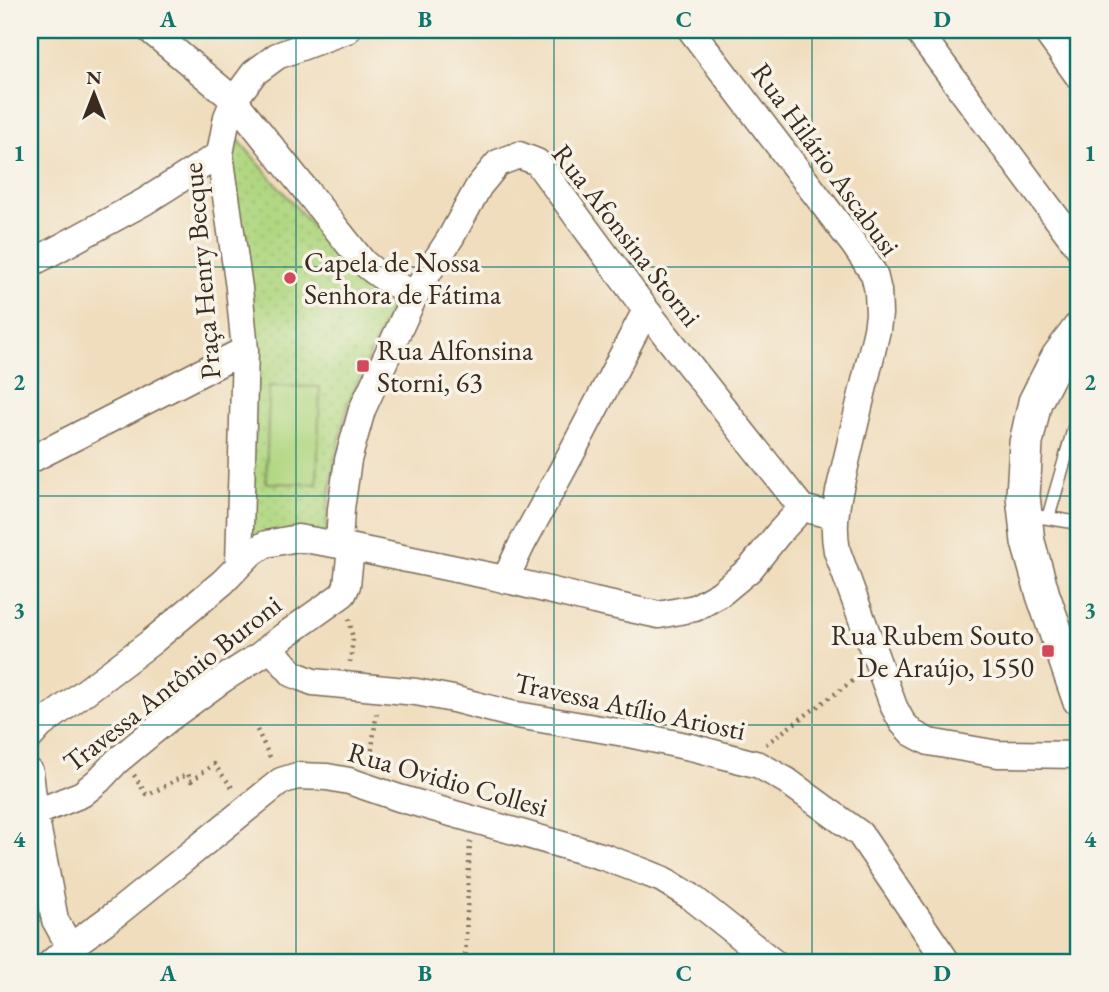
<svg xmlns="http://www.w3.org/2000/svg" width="1109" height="992" font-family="'EB Garamond',serif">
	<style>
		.park { fill: url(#park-dots); stroke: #768050; stroke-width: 2 }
		.pitch { fill: #b0d781; stroke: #768050; stroke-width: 2 }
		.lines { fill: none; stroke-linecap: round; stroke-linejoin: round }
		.service-casing { stroke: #7a6956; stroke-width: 15 }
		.minor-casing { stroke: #7a6956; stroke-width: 29 }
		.tertiary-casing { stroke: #7a6956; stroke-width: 36 }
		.path { stroke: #7a6956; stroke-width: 4.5; stroke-dasharray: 2 5; stroke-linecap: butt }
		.service { stroke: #fff; stroke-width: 12 }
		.minor { stroke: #fff; stroke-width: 26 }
		.tertiary { stroke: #fff; stroke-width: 33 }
		.grid { fill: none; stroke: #0f766e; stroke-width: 2; stroke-opacity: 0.55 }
		.poi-dot { fill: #d1495b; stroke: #f7f3e8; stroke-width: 2.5 }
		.labels { text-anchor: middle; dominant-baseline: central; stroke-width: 7; stroke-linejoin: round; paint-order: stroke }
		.street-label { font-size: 28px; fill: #3b2a1e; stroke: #f7f3e8 }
		.poi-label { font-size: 28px; fill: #3b2a1e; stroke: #f7f3e8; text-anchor: start }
		.neatline { fill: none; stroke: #0f766e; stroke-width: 2.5 }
		.grid-label { font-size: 23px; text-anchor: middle; font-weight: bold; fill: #0f766e }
	</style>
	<defs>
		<pattern id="park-dots" width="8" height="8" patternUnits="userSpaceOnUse" patternTransform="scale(1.75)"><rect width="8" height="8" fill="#b0d781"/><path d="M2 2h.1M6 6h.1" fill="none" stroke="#98b96f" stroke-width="1.8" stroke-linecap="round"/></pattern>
	</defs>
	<rect width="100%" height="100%" fill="#f7f3e8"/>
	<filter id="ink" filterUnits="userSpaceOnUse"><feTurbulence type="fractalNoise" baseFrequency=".0143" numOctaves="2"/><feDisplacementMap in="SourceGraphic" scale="14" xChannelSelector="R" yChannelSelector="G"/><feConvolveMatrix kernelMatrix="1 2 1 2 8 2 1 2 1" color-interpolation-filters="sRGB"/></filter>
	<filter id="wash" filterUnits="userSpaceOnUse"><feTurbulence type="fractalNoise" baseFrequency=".00686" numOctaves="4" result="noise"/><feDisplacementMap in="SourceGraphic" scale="28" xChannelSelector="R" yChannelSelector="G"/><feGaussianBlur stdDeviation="1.57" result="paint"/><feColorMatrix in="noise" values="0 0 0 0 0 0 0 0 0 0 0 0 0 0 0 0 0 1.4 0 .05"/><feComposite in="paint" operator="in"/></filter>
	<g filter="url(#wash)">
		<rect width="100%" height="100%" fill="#f0ddbd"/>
		<path class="park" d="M235,136L358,279L390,309L349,402L335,460L328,505L326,534L246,539L231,157Z"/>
		<path class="pitch" d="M269,386L320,387L317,484L266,483Z"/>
	</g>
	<g filter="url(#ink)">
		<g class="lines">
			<defs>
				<path id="service" d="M1042,517L1079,523
					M1048,518L1079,411"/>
				<path id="minor" d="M150,30L234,100L363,262C378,276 396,286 416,294
					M691,30L855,246L874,274L878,291L879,314L877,330L839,492C835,513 833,530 837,551L894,707L902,722L912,733L929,742L998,754L1079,755
					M917,30L1079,248
					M1045,30L1079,77
					M30,264L144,202L220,154
					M30,460L245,350
					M339,545L341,509L348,460L362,410L417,290L451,237L479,186L498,163L519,155L537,162L646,310L802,508
					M239,564L245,350L239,288L220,154L227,117L234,100L254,73L277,56L347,30
					M505,580L522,544L571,454L646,310
					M271,646L280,659L293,674L313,682L416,692L453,699L511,714L624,733L695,748L759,765L787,781L860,834L947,962
					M30,737L41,725L150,643L223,582L251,553L266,544L298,538L339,545L495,577L594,601L659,615L695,608L720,594L750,569L778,534L802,508L834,516
					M30,772L35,814L55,920L70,947
					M30,815L82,794L98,781L117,761L168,719L223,679L259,656L284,636L343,594L347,585L351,548
					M52,962L70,947L117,913L281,781L297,776L327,777L349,781L399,798L604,857L639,870L662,879L690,896L773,962"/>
				<path id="tertiary" d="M1079,329L1058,357L1035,402L1026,443L1023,496L1028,542L1043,595L1079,699"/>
			</defs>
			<use href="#service" class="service-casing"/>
			<use href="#minor" class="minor-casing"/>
			<use href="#tertiary" class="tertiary-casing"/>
			<path class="path" d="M349,619L353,639L350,662
				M257,730L272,761
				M766,744L858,677
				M370,764L377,710
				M134,775L146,794H150L188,774L191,781L214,764L234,790
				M465,962L470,841"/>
			<use href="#service" class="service"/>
			<use href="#minor" class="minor"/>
			<use href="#tertiary" class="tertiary"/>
		</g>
	</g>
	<path class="grid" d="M296,30V962M554,30V962M812,30V962M30,267H1079M30,496H1079M30,725H1079"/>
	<g class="poi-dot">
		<circle cx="290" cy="278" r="7"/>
		<rect x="356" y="359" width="14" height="14" rx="3.5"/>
		<rect x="1041" y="644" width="14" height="14" rx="3.5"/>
	</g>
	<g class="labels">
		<g class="street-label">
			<text transform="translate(826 159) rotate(54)">Rua Hilário Ascabusi</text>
			<text transform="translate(627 235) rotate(52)">Rua Afonsina Storni</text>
			<text transform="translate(201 271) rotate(-95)">Praça Henry Becque</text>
			<text transform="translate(172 683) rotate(-38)">Travessa Antônio Buroni</text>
			<text transform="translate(630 706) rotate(12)">Travessa Atílio Ariosti</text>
			<text transform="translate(448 779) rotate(16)">Rua Ovidio Collesi</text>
		</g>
		<g class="poi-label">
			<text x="304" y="262">Capela de Nossa<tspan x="304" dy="32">Senhora de Fátima</tspan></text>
			<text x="377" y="350">Rua Alfonsina<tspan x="377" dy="32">Storni, 63</tspan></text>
			<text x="1034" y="635" text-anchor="end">Rua Rubem Souto<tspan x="1034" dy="32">De Araújo, 1550</tspan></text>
		</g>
	</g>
	<rect width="1109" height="992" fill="none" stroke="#f7f3e8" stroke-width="77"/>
	<g transform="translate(94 94)" stroke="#f7f3e8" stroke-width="5" paint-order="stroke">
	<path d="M0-5L12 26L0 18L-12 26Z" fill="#3b2a1e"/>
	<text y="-10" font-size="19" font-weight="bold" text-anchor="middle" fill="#3b2a1e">N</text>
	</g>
	<rect x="38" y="38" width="1032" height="916" class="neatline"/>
	<g class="grid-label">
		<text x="168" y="27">A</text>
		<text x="425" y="27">B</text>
		<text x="684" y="27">C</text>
		<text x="942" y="27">D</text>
		<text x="19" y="161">1</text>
		<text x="1090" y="161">1</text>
		<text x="19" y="390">2</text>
		<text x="1090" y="390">2</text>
		<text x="19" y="618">3</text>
		<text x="1090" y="618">3</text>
		<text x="19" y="847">4</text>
		<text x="1090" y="847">4</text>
		<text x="168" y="981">A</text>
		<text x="425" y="981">B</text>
		<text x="684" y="981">C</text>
		<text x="942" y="981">D</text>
	</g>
</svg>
